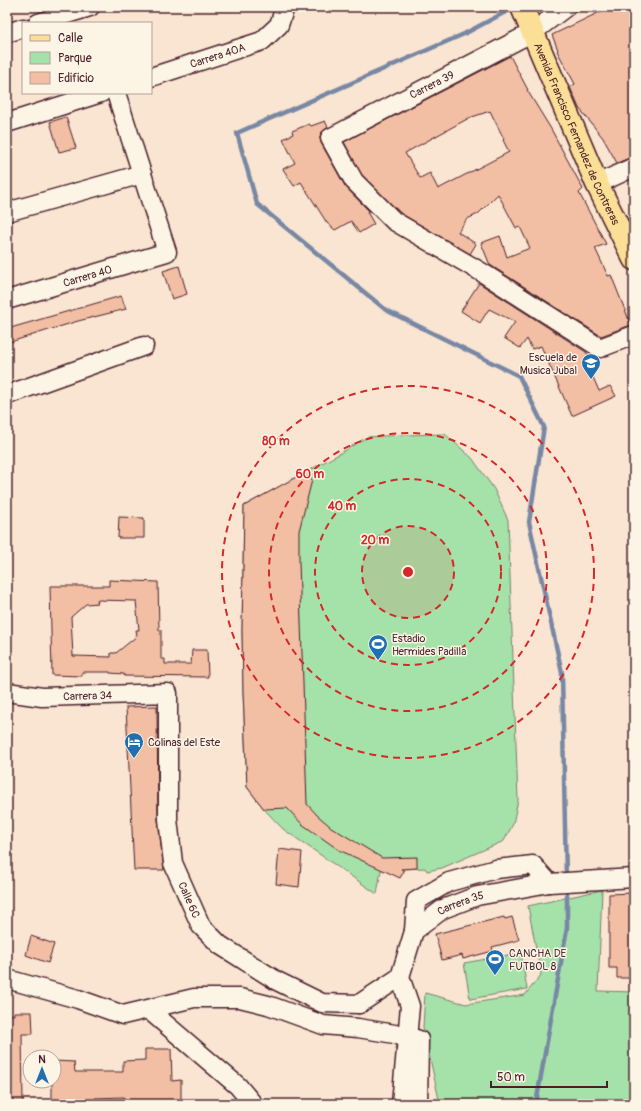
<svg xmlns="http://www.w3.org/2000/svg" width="641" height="1111" font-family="Pangolin,sans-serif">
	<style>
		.green { fill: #a5e2a9; stroke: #78806a }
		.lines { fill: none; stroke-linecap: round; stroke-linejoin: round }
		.stream { stroke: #7887a4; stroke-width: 4.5 }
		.building { fill: #f2bfa4; stroke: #4a1f2b; fill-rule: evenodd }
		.street-casing { stroke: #4a1f2b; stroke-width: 21 }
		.primary-casing { stroke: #4a1f2b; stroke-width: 25 }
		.street { stroke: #fcf5e5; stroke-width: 18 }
		.primary { stroke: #fbdf96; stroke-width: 22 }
		.ring { fill: none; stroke: #d62828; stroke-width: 2; stroke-dasharray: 7 5 }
		.labels { text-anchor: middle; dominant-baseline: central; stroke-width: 3; stroke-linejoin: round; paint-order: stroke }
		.street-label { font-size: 11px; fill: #4a1f2b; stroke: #fcf5e5 }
		.poi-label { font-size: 11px; fill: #4a1f2b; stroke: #fcf5e5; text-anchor: start }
		.centre { fill: #d62828; stroke: #fcf5e5; stroke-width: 2 }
		.ring-label { font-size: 12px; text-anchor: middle; font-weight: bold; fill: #d62828; stroke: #fcf5e5; stroke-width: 3; stroke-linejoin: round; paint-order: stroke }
	</style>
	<rect width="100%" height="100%" fill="#f9e5d2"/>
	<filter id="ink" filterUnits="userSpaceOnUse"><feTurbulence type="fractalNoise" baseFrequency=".025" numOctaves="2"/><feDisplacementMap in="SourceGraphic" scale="8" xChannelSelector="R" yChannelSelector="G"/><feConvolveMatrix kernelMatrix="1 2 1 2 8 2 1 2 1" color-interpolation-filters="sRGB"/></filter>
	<g filter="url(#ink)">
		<path class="green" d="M445,434L472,458L494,489L508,520L518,800L513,824L504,841L442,868L427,871L425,868L381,870L377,894L283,829L264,809L247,787L243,692L242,631L244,506L339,454L367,437L402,435Z
			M602,890L598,991L634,992V1104H440L423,1027L425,993L466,1004L525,995L541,975L528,906Z
			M521,953L527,989L470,999L464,963Z"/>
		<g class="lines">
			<path class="stream" d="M515,7L464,34L237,133L257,204L386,310L519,376L544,427L529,522L562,673L566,879
				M536,1104L567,928V887"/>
		</g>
		<path class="building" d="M610,7H634V156L617,163L603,138L579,108L570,87L575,84L557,51L558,50L552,35Z
			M510,56L528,90H527L551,129L583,189L579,193L606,244L595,248L608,276L611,275L631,325L601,336L490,265L481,243L500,236L507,257L530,248L520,227L516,228L498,194L478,214L467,219L458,232L476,244L470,254L400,213L362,175L344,142ZM490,111L504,139L503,140L509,152L438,189L430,173L420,178L405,153L469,118Z
			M66,117L76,148L59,152L50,122Z
			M325,121L328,127L321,133L320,138L321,143L345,186L369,211L367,212L374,224L359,233L351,221L335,230L327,223L301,182L294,186L283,169L295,163L283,139L293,134L292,131L309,124L311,126Z
			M179,266L187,294L172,299L163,271Z
			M479,283L586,352L590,358L586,361L599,391L610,386L616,396L572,416L541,346L532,349L527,339L520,348L504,338L515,322L489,309L480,323L461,311Z
			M121,296L126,309L78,321L7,343V329Z
			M307,471L312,480L299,531V562L307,804L317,815L331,827L382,858L417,857V868L401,869L404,871L400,878L339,850L302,824L287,808L264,809L247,787L243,692L242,631L244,506Z
			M119,517L144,518V538H118Z
			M109,580L158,582L159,630H161V659H165V664H191L192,650H207L208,677L124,676V674L110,673V672H82V676L52,675L50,586H109ZM97,600L136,601L139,630H136L137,636L116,653H111V657L73,656L71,617L86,604L98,603Z
			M157,706L158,819L164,870H134L126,707Z
			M279,849L302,852L299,887L276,884Z
			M632,893V978H617V968H609V894Z
			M504,917L505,919L512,917L519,940L492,947L493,951L463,959L462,955L442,960L435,934Z
			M31,936L54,944L48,963L26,955Z
			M14,1012H32L33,1034H22L23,1102H7V1014L14,1015Z
			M145,1049H171L172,1081L181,1080V1104H124V1097L95,1098V1104H52V1081H54V1061L74,1062L75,1072H123V1061L145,1060Z"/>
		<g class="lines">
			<defs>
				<g id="street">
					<path d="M566,7L533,32L330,138L354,181L394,221L483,273L600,348L634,335"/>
					<path d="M38,23L90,7"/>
					<path d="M7,33L23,28"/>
					<path id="s1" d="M151,77L262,41L279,25L285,7"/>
					<path d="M7,123L101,93"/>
					<path d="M597,184L634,167"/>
					<path d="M7,212L142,174"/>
					<path id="s2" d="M7,300L167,252L116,93"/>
					<path d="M7,395L144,346"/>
					<path id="s3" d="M7,692L42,697L168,693V819L173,863L201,926L220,945L277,981L322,1003L359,1004"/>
					<path d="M414,931L416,901L449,882L496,869L533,865L549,883"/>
					<path id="s4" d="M400,977L414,931L443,909L477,896L549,883L634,878"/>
					<path d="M400,977L410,1006L401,1104"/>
					<path d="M7,979L78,999L123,1015L194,998H240L268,1005L323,1025L358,1028L407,1036L419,1040L418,1104"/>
					<path d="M359,1004L400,977"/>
					<path d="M149,1010L238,1086L253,1104"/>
				</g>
				<g id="primary">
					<path id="s5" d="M522,7L597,184L634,259"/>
				</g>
			</defs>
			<use href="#street" class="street-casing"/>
			<use href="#primary" class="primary-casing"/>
			<use href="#street" class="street"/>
			<use href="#primary" class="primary"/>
		</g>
	</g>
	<circle cx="408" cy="572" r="46" fill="#d62828" fill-opacity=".12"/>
	<g class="ring">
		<circle cx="408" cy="572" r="46"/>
		<circle cx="408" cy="572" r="93"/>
		<circle cx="408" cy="572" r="139"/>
		<circle cx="408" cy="572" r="186"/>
	</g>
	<defs>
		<symbol id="school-pin" viewBox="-11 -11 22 30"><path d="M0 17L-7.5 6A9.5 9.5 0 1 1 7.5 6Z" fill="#1f6fb2" stroke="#fcf5e5"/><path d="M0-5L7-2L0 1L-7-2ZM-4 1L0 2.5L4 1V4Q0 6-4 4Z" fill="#fff"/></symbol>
		<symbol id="stadium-pin" viewBox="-11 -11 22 30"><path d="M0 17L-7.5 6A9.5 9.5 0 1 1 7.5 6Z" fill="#1f6fb2" stroke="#fcf5e5"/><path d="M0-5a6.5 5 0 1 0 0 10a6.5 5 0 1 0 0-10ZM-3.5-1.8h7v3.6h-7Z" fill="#fff"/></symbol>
		<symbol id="hotel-pin" viewBox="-11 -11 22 30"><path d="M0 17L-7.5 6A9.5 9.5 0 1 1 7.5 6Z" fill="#1f6fb2" stroke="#fcf5e5"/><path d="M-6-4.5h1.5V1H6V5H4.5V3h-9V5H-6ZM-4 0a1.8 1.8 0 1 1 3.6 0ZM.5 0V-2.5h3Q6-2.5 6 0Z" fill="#fff"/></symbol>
	</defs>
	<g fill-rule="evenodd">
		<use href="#school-pin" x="580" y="352" width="22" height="30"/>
		<use href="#stadium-pin" x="367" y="633" width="22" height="30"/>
		<use href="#hotel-pin" x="123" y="731" width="22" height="30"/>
		<use href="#stadium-pin" x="484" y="948" width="22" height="30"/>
	</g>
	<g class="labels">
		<g class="street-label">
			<text stroke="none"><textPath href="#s1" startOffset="70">Carrera 40A</textPath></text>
			<text transform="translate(432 85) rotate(-27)">Carrera 39</text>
			<text stroke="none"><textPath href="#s5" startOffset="138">Avenida Francisco Fernandez de Contreras</textPath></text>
			<text stroke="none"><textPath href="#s2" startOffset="84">Carrera 40</textPath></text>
			<text stroke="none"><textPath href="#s3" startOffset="81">Carrera 34</textPath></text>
			<text stroke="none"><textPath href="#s3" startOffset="372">Calle 6C</textPath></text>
			<text stroke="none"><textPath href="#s4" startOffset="103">Carrera 35</textPath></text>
		</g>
		<g class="poi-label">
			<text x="577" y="357" text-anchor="end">Escuela de<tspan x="577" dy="13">Musica Jubal</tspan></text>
			<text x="392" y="638">Estadio<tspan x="392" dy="13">Hermides Padilla</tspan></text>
			<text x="148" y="742">Colinas del Este</text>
			<text x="509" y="953">CANCHA DE<tspan x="509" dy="13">FUTBOL 8</tspan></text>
		</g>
	</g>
	<circle cx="408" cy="572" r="6" class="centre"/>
	<g class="ring-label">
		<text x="276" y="445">80 m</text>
		<text x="310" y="478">60 m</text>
		<text x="342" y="510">40 m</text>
		<text x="375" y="544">20 m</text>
	</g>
	<rect width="641" height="1111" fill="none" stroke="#fcf5e5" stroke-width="24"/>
	<rect x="12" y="12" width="617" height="1087" fill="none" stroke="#4a1f2b" stroke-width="1.5" filter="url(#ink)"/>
	<rect x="22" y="22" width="130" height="72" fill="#fcf5e5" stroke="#b59f9b"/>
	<rect x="30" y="35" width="20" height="6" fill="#fbdf96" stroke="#b59f9b"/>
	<text x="58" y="42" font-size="12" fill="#4a1f2b">Calle</text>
	<rect x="30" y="52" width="20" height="12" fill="#a5e2a9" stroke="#b59f9b"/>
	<text x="58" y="62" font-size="12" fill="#4a1f2b">Parque</text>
	<rect x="30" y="72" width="20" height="12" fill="#f2bfa4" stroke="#b59f9b"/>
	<text x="58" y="82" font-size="12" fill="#4a1f2b">Edificio</text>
	<g transform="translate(42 1069)"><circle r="19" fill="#fcf5e5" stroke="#b59f9b"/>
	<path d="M0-3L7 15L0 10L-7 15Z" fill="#1f6fb2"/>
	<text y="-6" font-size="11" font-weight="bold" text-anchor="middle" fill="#4a1f2b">N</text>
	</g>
	<path d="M491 1081v6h116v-6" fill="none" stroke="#4a1f2b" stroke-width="2"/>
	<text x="497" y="1081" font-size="12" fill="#4a1f2b" stroke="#fcf5e5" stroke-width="3" paint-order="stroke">50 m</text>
</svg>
